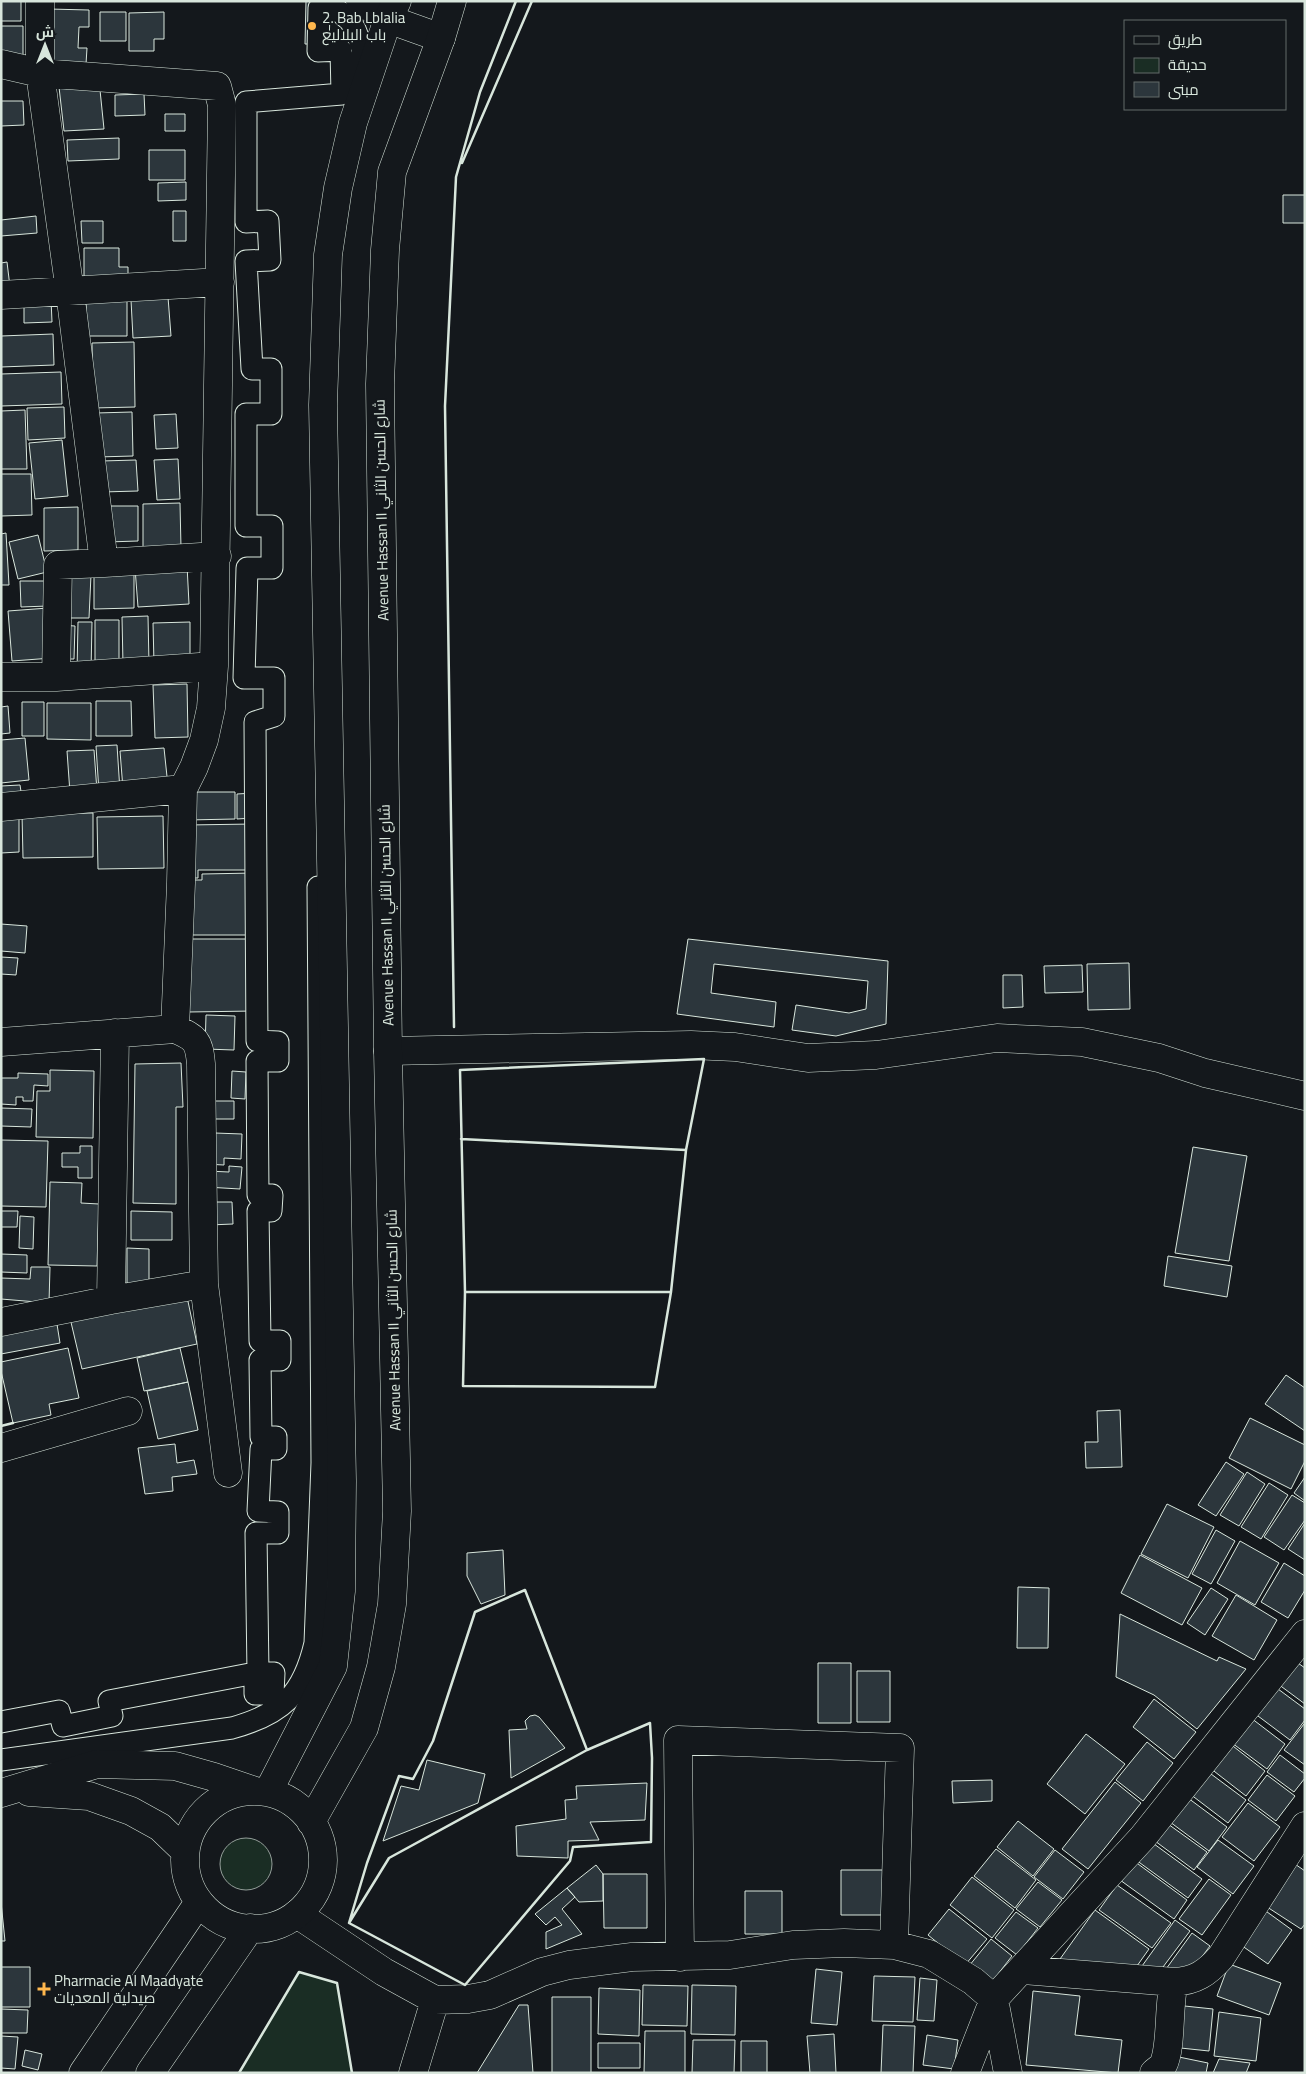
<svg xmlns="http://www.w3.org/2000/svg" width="1306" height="2074" font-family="Georgia,Cairo,serif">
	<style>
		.green { fill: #1a2d24; stroke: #939e99 }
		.building { fill: #2c363c; stroke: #d8e6dc }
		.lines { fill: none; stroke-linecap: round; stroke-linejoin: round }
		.pedestrian-casing { stroke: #d8e6dc; stroke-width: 23 }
		.minor-casing { stroke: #d8e6dc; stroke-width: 29 }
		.secondary-casing { stroke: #d8e6dc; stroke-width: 29 }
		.pedestrian { stroke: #14181c; stroke-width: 21 }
		.minor { stroke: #14181c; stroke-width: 28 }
		.secondary { stroke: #14181c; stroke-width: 28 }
		.wall { stroke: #d8e6dc; stroke-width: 2.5 }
		.poi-dot { fill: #ffb74d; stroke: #14181c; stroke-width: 2 }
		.labels { text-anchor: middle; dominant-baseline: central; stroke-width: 4; stroke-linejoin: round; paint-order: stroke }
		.poi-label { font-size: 15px; fill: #d8e6dc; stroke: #14181c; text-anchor: start }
		.street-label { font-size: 15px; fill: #d8e6dc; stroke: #14181c }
	</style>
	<rect width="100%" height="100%" fill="#14181c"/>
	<path class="green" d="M220 1864a26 26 0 1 1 52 0a26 26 0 1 1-52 0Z
		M299,1972L337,1983L352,2073H239Z"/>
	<path class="building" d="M1,1H21V21H1Z
		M306,1H319L318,44H305Z
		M49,9L89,10V27H79L78,48H87L86,64L48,63Z
		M100,12H126V41H100Z
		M164,12V39H154V51H129V13Z
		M1,26H23V58H1Z
		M59,87L100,90L104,129L64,131Z
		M144,94L145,115L115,116V95Z
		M1,101H23L24,125L1,126Z
		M165,114H185V131H165Z
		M119,138V159L68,161L67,140Z
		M149,150H185V180H149Z
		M186,182V200L158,201V183Z
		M1283,195H1305V223H1283Z
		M173,211H186V241H173Z
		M36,216L37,233L1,236V220Z
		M81,221H103V243H82Z
		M84,248H119V267H128V284H84Z
		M7,262L10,287L1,288V263Z
		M168,297L171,336L133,338L131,300Z
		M86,298H127V336H86Z
		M51,299L52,322L24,323V300Z
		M53,334L54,365L1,367V336Z
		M134,342L135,407L93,408L92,343Z
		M61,372L62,404L1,406V374Z
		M64,407L65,438L28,440L27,408Z
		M25,410L27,469H1V411Z
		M132,412L133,456L97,457L96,413Z
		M176,414L178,448L156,449L154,415Z
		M62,440L68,496L35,499L29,443Z
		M178,459L180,499L157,500L154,460Z
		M136,460L138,491L102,492L101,461Z
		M1,474H31L32,515L1,516Z
		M180,503L181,548H143V504Z
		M106,506H138V541L107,542Z
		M78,507V550L44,551V508Z
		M6,533L9,585H1V534Z
		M38,535L47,572L18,579L9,542Z
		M187,565L189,604L138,607L135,568Z
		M94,573H134V608L94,609Z
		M64,574L91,575L89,618H63Z
		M20,581H48V606L21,607Z
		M48,608L52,658L12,661L8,611Z
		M148,616L149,664L123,665L122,617Z
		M95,620H119V669H95Z
		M78,622H92L91,672H77Z
		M190,622V663L154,664L153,623Z
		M60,625L75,626L74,659H59Z
		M187,684L188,737L155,738L153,685Z
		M96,701H131L132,736H96Z
		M22,702H44V736H22Z
		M47,703H91V740L47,739Z
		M8,706L10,733L1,734V707Z
		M25,738L29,780L1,783V740Z
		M117,745L120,791L99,792L96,746Z
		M164,748L168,786L123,789L120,751Z
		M94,750L97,791L70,793L67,751Z
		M20,785L22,798L1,800V786Z
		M187,792H235V819L187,820Z
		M253,793V818L237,819V794Z
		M93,813V857L23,858L22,814Z
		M163,816L164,868L98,869L97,817Z
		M19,818V852L1,853V819Z
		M253,824L254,870H198V878H188L187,825Z
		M254,873V935H186V880H202V874Z
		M1,924L27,926L25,953L1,951Z
		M187,939H254V1011L188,1012Z
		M688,939L888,961L886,1024L836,1036L792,1030L796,1005L849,1013L866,1009L868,981L714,964L711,993L776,1002L774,1027L677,1014Z
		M1,957L18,958L16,975L1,974Z
		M1129,963L1130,1009L1088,1010L1087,964Z
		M1082,965L1083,992L1045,993L1044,966Z
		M1003,975H1022L1023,1007L1003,1008Z
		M206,1015L235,1016L234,1050L205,1049Z
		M181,1063L183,1107H176V1204L133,1203L135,1064Z
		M50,1070L94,1071L93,1138L36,1137L37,1091H50Z
		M232,1071L246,1072L245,1099L231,1098Z
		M18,1073L48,1074V1086L34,1085L33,1101H23V1097H16V1105L1,1104V1078H18Z
		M205,1101H234V1119H205Z
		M1,1108L32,1109L31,1127L1,1126Z
		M215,1133L242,1134L241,1159L224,1158V1165L205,1164Z
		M1,1140L48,1141L46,1207L1,1206Z
		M80,1146H92V1178H78V1167H62V1153H80Z
		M1193,1147L1247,1156L1229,1261L1175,1253Z
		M229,1166L242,1167L240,1189L206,1187L207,1171L229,1172Z
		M50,1182L82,1183L81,1203L99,1204L97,1266L48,1265Z
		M208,1202H232L233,1224L209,1225Z
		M1,1211H18L17,1227H1Z
		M131,1211L172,1212V1240H131Z
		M20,1216L34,1217L33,1249L19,1248Z
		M127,1248L149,1249V1284H127Z
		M1,1254L27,1255V1273L1,1272Z
		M1168,1256L1232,1266L1227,1297L1164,1286Z
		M31,1267H50L49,1303L1,1299V1278L30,1279Z
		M186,1292L197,1344L82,1369L70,1318Z
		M56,1318L60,1343L1,1354V1328Z
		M68,1348L79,1398L49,1404L51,1415L13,1423L1,1371V1362Z
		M180,1348L188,1382L144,1391L137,1358Z
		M1286,1375L1305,1388V1431L1265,1404Z
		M188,1382L198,1430L158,1439L147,1391Z
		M1120,1410L1122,1467L1086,1468L1085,1442H1098L1097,1411Z
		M1250,1418L1305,1445V1461L1291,1489L1229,1458Z
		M175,1444L177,1463L194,1460L197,1474L172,1477L173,1491L145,1494L138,1448Z
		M1226,1462L1244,1474L1216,1516L1198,1505Z
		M1247,1472L1265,1484L1239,1526L1220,1515Z
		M1305,1477V1501L1294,1493Z
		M1269,1483L1288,1495L1261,1539L1241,1527Z
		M1292,1495L1305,1503V1520L1284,1550L1264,1537Z
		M1167,1504L1214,1527L1188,1578L1141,1554Z
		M1305,1523V1560L1288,1549Z
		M1216,1530L1235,1541L1211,1584L1192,1574Z
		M1240,1541L1279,1563L1255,1605L1217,1583Z
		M503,1550L505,1595L481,1604L467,1576V1553Z
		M1140,1555L1202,1588L1182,1625L1121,1593Z
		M1284,1563L1305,1576V1590L1288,1618L1261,1602Z
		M1018,1587L1049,1588L1048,1648H1017Z
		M1211,1588L1228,1599L1205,1635L1187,1623Z
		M1236,1595L1277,1620L1254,1660L1212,1636Z
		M1120,1614L1217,1661L1219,1657L1246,1669L1197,1729L1154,1695L1116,1677Z
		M1295,1661L1305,1668V1704L1278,1684Z
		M818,1663H851V1723H818Z
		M857,1671H890V1722H857Z
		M1274,1686L1305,1709V1720L1290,1740L1254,1713Z
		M1154,1699L1196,1732L1174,1759L1133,1727Z
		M535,1715L539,1717L565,1748L511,1778L509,1730L527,1729L525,1721L530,1716Z
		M1251,1718L1285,1744L1267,1769L1232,1743Z
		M1304,1724L1305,1725V1765L1284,1750Z
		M1086,1734L1125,1764L1085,1814L1047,1784Z
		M1147,1742L1173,1763L1143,1801L1116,1780Z
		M1229,1743L1265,1771L1246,1796L1210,1768Z
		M1280,1755L1305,1774V1778L1294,1792L1267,1772Z
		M427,1760L485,1774L478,1803L383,1841L401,1786L419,1790Z
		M1207,1771L1246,1800L1228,1823L1190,1794Z
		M1267,1775L1295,1796L1276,1821L1248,1800Z
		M992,1780V1801L953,1803L952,1781Z
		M1115,1782L1141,1803L1088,1869L1062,1849Z
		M647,1783L645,1820L590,1822L599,1840L568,1841V1858L517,1856L516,1826L566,1819L565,1800L577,1799L576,1786Z
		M1188,1798L1227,1827L1209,1851L1170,1822Z
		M1248,1803L1280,1827L1254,1861L1222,1837Z
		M1018,1821L1054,1849L1033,1876L997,1847Z
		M1168,1824L1207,1852L1194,1870L1155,1841Z
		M1218,1840L1254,1866L1233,1894L1197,1867Z
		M1150,1841L1202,1879L1188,1898L1136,1860Z
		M996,1849L1036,1880L1015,1908L974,1876Z
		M1055,1850L1084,1872L1063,1899L1034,1877Z
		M1134,1861L1187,1900L1174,1919L1120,1880Z
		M1292,1862L1305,1871V1924L1301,1929L1264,1905Z
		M596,1865L603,1874V1901L579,1902L567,1888Z
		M841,1870H888V1915H841Z
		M603,1874H647V1928H604Z
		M972,1877L1014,1910L992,1938L950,1905Z
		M1209,1879L1231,1895L1202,1935L1179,1919Z
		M1038,1882L1062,1900L1040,1927L1016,1909Z
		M1117,1885L1171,1923L1152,1948L1099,1910Z
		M567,1888L575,1897L562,1909L582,1934L546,1949V1932L562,1925L555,1917L546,1925L535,1914Z
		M745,1891H782V1934H745Z
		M1,1902L5,1941H1Z
		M949,1909L987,1939L965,1965L928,1935Z
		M1263,1909L1292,1930L1268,1964L1238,1943Z
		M1095,1910L1149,1949L1132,1973L1055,1966Z
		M1016,1912L1038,1928L1017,1955L995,1938Z
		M1175,1920L1190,1931L1157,1975L1137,1973Z
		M1192,1933L1210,1946L1186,1978L1161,1976Z
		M991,1939L1012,1956L991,1983L969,1966Z
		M1229,1964L1281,1983L1269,2015L1217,1996Z
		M1,1967H30V2007H1Z
		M816,1969L842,1972L837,2025L811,2023Z
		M874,1976L915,1977L913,2022L872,2021Z
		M920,1978L937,1980L934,2021L917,2020Z
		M643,1985L688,1986L687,2026L642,2025Z
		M692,1985L736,1986L735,2035L691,2034Z
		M599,1988L640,1990L639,2036L598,2034Z
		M1033,1991L1080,1996L1075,2035L1122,2040L1118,2073L1026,2065Z
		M552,1997H591V2073H552Z
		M519,2005H528L533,2073H477Z
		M1175,2005L1213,2009L1209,2051L1171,2047Z
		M1,2009L28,2010L27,2033H1Z
		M1219,2012L1261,2018L1256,2061L1214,2056Z
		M883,2025L915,2026L913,2073H881Z
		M645,2031H685V2073H644Z
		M834,2034L836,2073H810L807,2036Z
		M927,2035L958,2040L954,2069L923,2065Z
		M1,2036L18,2037L15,2069L1,2068Z
		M693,2040H735L734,2073H692Z
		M741,2041H767V2073H741Z
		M598,2043H640V2068H598Z
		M25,2050L42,2054L38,2070L22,2066Z
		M1174,2056L1208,2063L1206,2073H1170Z
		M1219,2059L1250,2063L1246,2073H1213Z"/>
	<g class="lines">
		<defs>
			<path id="pedestrian" d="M1,1722L59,1711L63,1726L112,1716L109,1701L255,1673V1694H273L274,1673H258L256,1533H278V1512L258,1511L261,1449H276V1437H261L260,1360H280V1341H260L258,1211H271L272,1195H258L257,1061H278V1042L257,1041L255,722L274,716V678H244L247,568H272V526H246V414H271V369H252L246,261L270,260L268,221L246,222V102L342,94L341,50L318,51L319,8L339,11L350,21L355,29L363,50L356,78
				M1,1760L232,1728C282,1714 303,1695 315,1643L322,1463L318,887"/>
			<path id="minor" d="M40,1V73L70,292L104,563L217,556
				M360,1L388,19L441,38
				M1,64L40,73L217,86L222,105L214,666L211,708L204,740L194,767L183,789L181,883L175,1029L1,1042
				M1,295L220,282
				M1,677H56L214,666
				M56,677L58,565L104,563
				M1,807L183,789
				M175,1029C196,1038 199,1041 201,1064L204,1284L228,1473
				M388,1051L691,1045L735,1047L808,1058L876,1055L997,1038L1082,1042L1159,1058L1205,1073L1305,1096
				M111,1300L204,1284
				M1,1322L111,1300L115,1033
				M1,1448L128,1411
				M297,1914L384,1972L435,2000L468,1999L490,1995L542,1972L569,1965L632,1957L730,1955L793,1945L844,1943L894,1945L929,1954L973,1981L994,1999L1008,2073
				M680,1957L678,1740L900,1748L894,1945
				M1023,1970L1174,1982C1195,1981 1207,1973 1221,1957L1305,1826
				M413,2073L435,2000
				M965,2073L994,1999L1143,1837L1305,1634
				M1154,2073C1157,2070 1161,2068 1163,2065C1172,2048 1168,2005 1174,1982"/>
			<path id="secondary" d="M185 1860a69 69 0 1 1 138 0a69 69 0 1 1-138 0Z
				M29,1792L89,1796L131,1811L160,1827L185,1851
				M268,1792L333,1666L341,1591L342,1481L323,405L328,255L338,188L353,123L388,19L397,1
				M1,1793L97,1764L175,1766L214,1777L255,1791
				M311,1822L364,1728L381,1667L392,1604L397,1511L388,1051L380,384L385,250L392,172L441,38L452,1
				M83,2073L199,1902
				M150,2073L250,1928"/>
		</defs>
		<use href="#pedestrian" class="pedestrian-casing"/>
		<use href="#minor" class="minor-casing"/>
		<use href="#secondary" class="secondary-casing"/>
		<use href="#pedestrian" class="pedestrian"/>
		<use href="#minor" class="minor"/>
		<use href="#secondary" class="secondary"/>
		<path class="wall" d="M462,163L532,1
			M454,1027L445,406L456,177L480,92L516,1
			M704,1059L686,1150L671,1292L655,1387L463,1386L465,1292L460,1070Z
			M461,1139L686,1150
			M465,1292H671
			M1,1426L13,1423
			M525,1590L587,1750L389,1858L349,1923L367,1863L399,1776L413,1779L433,1741L475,1612Z
			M650,1723L652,1758L651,1842L573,1847L570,1861L465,1985L349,1923L389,1858L587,1750Z
			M239,2073L299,1972L337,1983L352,2073"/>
	</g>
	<g class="poi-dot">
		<circle cx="312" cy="26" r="5"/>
		<path d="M41.5 1981.5h5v5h5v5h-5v5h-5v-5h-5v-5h5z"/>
	</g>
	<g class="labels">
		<g class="poi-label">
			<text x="322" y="17">2. Bab Lblalia<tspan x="322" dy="17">باب البلاليع</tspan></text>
			<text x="54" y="1980">Pharmacie Al Maadyate<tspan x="54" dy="17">صيدلية المعديات</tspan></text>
		</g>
		<g class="street-label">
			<text transform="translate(381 510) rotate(-91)">Avenue Hassan II شارع الحسن الثاني</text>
			<text transform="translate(386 915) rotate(-91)">Avenue Hassan II شارع الحسن الثاني</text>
			<text transform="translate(393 1320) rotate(-91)">Avenue Hassan II شارع الحسن الثاني</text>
		</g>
	</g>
	<rect width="1306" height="2074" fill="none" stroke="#d8e6dc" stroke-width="5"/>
	<rect x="1124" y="20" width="162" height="90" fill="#14181c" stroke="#626a69"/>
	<rect x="1134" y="36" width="25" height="8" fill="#14181c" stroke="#626a69"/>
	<text x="1168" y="45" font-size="15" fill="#d8e6dc">طريق</text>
	<rect x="1134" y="58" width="25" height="15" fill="#1a2d24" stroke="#626a69"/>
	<text x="1168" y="70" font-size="15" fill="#d8e6dc">حديقة</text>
	<rect x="1134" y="82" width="25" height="15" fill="#2c363c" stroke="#626a69"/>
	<text x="1168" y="95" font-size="15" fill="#d8e6dc">مبنى</text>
	<g transform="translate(45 45)" stroke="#14181c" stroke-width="4" paint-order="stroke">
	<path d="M0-4L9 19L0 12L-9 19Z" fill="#d8e6dc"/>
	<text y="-8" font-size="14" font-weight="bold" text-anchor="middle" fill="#d8e6dc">ش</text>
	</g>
</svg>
